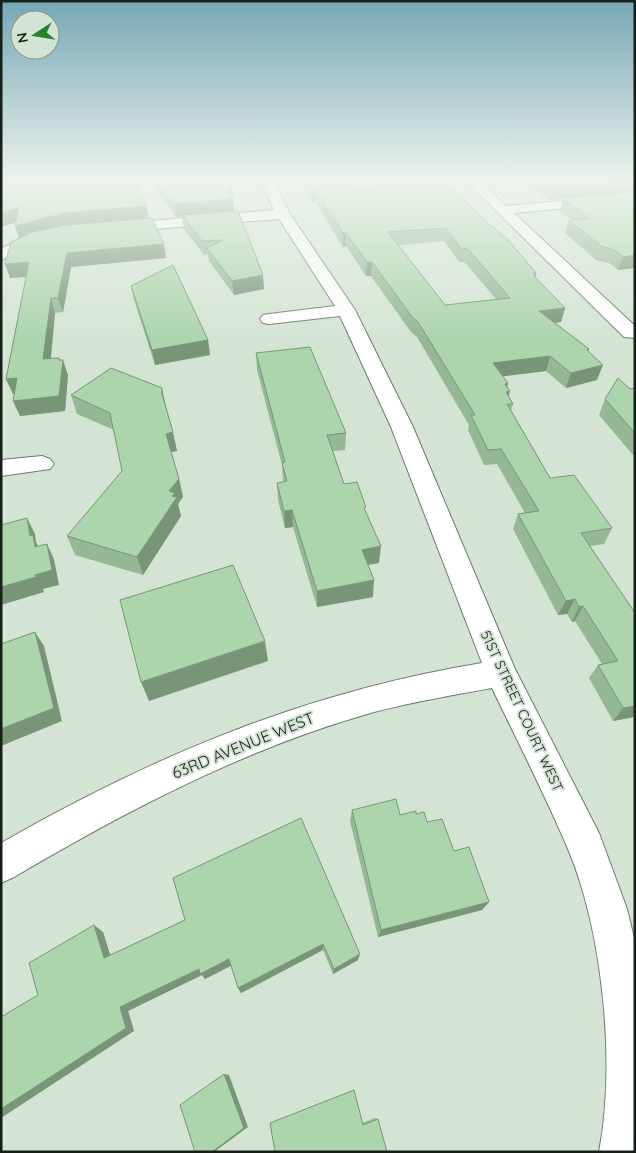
<svg xmlns="http://www.w3.org/2000/svg" width="636" height="1153" font-family="Quicksand,sans-serif">
	<style>
		.lines { fill: none; stroke-linecap: round; stroke-linejoin: round }
		.minor-casing { stroke: #6a796a; stroke-width: 2 }
		.minor { fill: #fff; fill-rule: evenodd }
		.wall { fill: #94b794; fill-rule: evenodd }
		.shaded-wall { fill: #789578 }
		.building { fill: #acd5ac; stroke: #789578; fill-rule: evenodd }
		.labels { text-anchor: middle; dominant-baseline: central; stroke-width: 4; stroke-linejoin: round; paint-order: stroke }
		.street-label { font-size: 14px; fill: #181e18; stroke: #d4e4d4 }
		.near-street-label { font-size: 16px; fill: #181e18; stroke: #d4e4d4 }
	</style>
	<rect width="100%" height="100%" fill="#d4e4d4"/>
	<g class="lines">
		<defs>
			<path id="minor" d="M261,180H273L290,214L355,310L413,427L515,669L599,833L627,909L635,942V1152H599C616,1064 603,932 568,849C545,795 518,742 492,688C453,695 413,702 374,712C246,748 128,810 14,877L1,883V843C155,755 306,692 482,663L391,427L340,316L269,324L263,323L260,319L263,315L269,314L335,306L279,219L118,232L113,231L111,228L113,225L118,224L274,210Z
				M465,180H478L506,206L635,194V202L514,213L635,326V338L624,337Z
				M43,233L48,234L50,237L48,240L1,260V248Z
				M42,456L50,459L54,464L50,469L1,476V460Z"/>
		</defs>
		<use href="#minor" class="minor-casing"/>
		<use href="#minor" class="minor"/>
	</g>
	<path class="wall" d="M1,180L148,218L166,258L71,267L63,312L55,313L51,359L59,358L68,375L65,411L20,416L13,401L15,394H13L6,379L26,277L10,278L19,238L15,223Z
		M148,180H228L232,187L234,211L264,289L234,295L209,261L208,254L204,255L184,229L182,216L176,217Z
		M300,180H344L351,190L402,185L398,180H445L536,273L535,278L565,308L561,322L555,323L589,349V352L597,380L566,388L546,371L503,376L508,383L507,387L509,397L513,404L511,410L550,478L612,528L604,544L590,546L635,613V719L634,717L613,721L589,678L598,665L602,664L575,621L572,622L567,614L558,615L513,529L518,514L525,513L497,464L484,465L468,430L469,425L417,337L411,332L371,276H366L346,246L343,247L315,202H312ZM444,241L459,262H464L468,266L496,299L445,305L398,245Z
		M519,180H635V268L618,270L609,263L596,260L565,233L569,220H571L560,211L563,199L548,200L528,184L525,185Z
		M131,286L208,340L210,355L155,365L134,300Z
		M256,353L346,433L345,450L333,451L344,484L366,512L379,563L368,565L373,597L317,607L293,527L285,528L278,500L277,483L283,482L282,465L257,370Z
		M635,388V454L633,455L599,415L605,399L630,389Z
		M71,395L166,407L177,451L171,452L179,479L183,497L178,504L181,516L143,575L75,555L67,536L122,471L114,430L77,414Z
		M352,810L400,815L416,814L427,822L454,851L489,902L482,910L378,937L350,821Z
		M173,878L358,960L333,974L323,950L241,993L238,988L231,966L205,979L202,975L128,1011L134,1031L38,995L103,932L110,955L185,920Z
		M375,1118L378,1119L387,1152H275L362,1123Z"/>
	<path class="shaded-wall" d="M526,180H529L528,184L525,185Z
		M635,181V193L563,198V199L548,200L551,188Z
		M228,187H232L234,212L176,217L174,204Z
		M312,189H315V202H312Z
		M146,206L149,219L19,239L15,226L65,213Z
		M19,207L23,220L1,227V213Z
		M343,233H346V246L343,247Z
		M164,244L166,258L71,267L63,312L58,298L67,253Z
		M635,255V268L618,270L623,257Z
		M29,262L34,276L10,278L5,264Z
		M367,262H372L371,276H366Z
		M263,275L264,289L234,295L232,281Z
		M51,298L55,313L49,374L43,359Z
		M565,308L561,322L535,325L539,311Z
		M208,340L210,355L155,365L152,350Z
		M550,356L546,371L490,378L493,363Z
		M59,358L62,366L63,360L68,375L65,411L20,416L13,401L59,360Z
		M603,365L597,380L566,388L571,373Z
		M17,378L23,393L13,394L6,379Z
		M508,383L506,392L510,391L506,407L505,384Z
		M162,388L166,407V413L162,394Z
		M173,432L177,451L170,452L166,434Z
		M179,479L183,497L178,504L181,516L143,575L137,557L169,491Z
		M292,510L293,527L285,528L284,511Z
		M27,518L35,534L36,542L40,550L42,562L30,536Z
		M47,544L54,559L59,585L43,589L44,592L1,605V587L35,575Z
		M381,546L379,563L361,566L362,550Z
		M374,580L373,597L317,607V591Z
		M575,599L567,614L558,615L566,601Z
		M583,606L575,621L572,622L579,607Z
		M35,632L44,646L62,721L1,746V729Z
		M265,641L268,661L149,701L141,682Z
		M635,706V715L634,717L613,721L623,708Z
		M489,902L482,910L378,937L381,930Z
		M94,925L103,932L113,964L104,958Z
		M323,944V950L241,993L238,988Z
		M360,954L358,960L333,974L334,969Z
		M229,959L232,965L205,979L202,975L128,1011L134,1031L1,1118V1109L120,1007L199,969Z
		M224,1074L229,1075L248,1127L214,1152H212Z"/>
	<path class="building" d="M1,180H134L146,206L65,213L15,226L19,207L1,213Z
		M155,180H228L232,187H228L233,199L174,204Z
		M307,180H344L351,190L413,184L409,180H445L481,217L508,240L536,273H533L536,276H534L565,308L539,311L589,349L587,350L603,365L571,373L550,356L493,363L508,383L505,384L510,391L506,392L513,404H507L550,478L574,475L612,528L581,533L635,613V706L623,708L598,665L618,661L583,606L579,607L575,599L566,601L518,514L539,511L501,449L488,450L471,415H475L418,322L413,318L372,262H367L346,233H343L315,189H312ZM446,228L461,249L466,248L471,252L510,298L445,305L388,232Z
		M541,180H635V181L551,188Z
		M635,192V255L623,257L614,250L601,246L569,220L589,219L563,198Z
		M238,211L263,275L232,281L207,248L223,240L202,241L182,215Z
		M152,218L164,244L67,253L58,298H51L43,359L59,358V360H63L59,396L13,401L17,378L6,379L29,262L5,264L11,242L32,232L66,225Z
		M173,265L208,340L152,350L131,286Z
		M310,347L346,433L327,435L344,484L357,482L366,507L364,508L381,546L362,550L374,580L317,591L292,510L284,511L277,483L287,481L282,463L285,462L256,353Z
		M111,368L162,388V394L173,432L166,434L179,479L169,491L175,493L172,496L177,497L137,557L67,536L122,471L110,413L71,395Z
		M618,378L630,389L635,388V433L605,399Z
		M27,518L30,536L33,535L35,547L47,544L52,570L35,575L36,577L1,587V525Z
		M233,565L265,641L141,682L120,600Z
		M35,632L54,708L1,729V644Z
		M396,799L400,815L416,811V814L424,812L427,822L442,819L454,851L469,847L489,902L381,930L352,810Z
		M301,818L360,954L334,969L323,944L238,988L229,959L200,974L199,969L120,1007L126,1028L1,1109V1017L38,995L29,963L94,925L104,958L185,920L173,878Z
		M224,1074L244,1128L212,1152H195L180,1105Z
		M354,1090L363,1125L378,1119L387,1152H275L270,1123Z"/>
	<linearGradient id="sky" x2="0" y2="1"><stop stop-color="#76a6b6"/><stop offset="0.53" stop-color="#ecf3ec"/><stop offset="1" stop-color="#ecf3ec" stop-opacity="0"/></linearGradient>
	<rect width="636" height="341" fill="url(#sky)"/>
	<g class="labels">
		<g class="street-label">
			<text transform="translate(522 711) rotate(65)">51ST STREET COURT WEST</text>
		</g>
		<g class="near-street-label">
			<text transform="translate(243 745) rotate(-22)">63RD AVENUE WEST</text>
		</g>
	</g>
	<rect width="636" height="1153" fill="none" stroke="#181e18" stroke-width="5"/>
	<g transform="translate(35 35) rotate(258)"><circle r="24" fill="#d4e4d4" stroke="#899589"/>
	<path d="M0-4L9 19L0 12L-9 19Z" fill="#288131"/>
	<text y="-8" font-size="14" font-weight="bold" text-anchor="middle" fill="#181e18">N</text>
	</g>
</svg>
